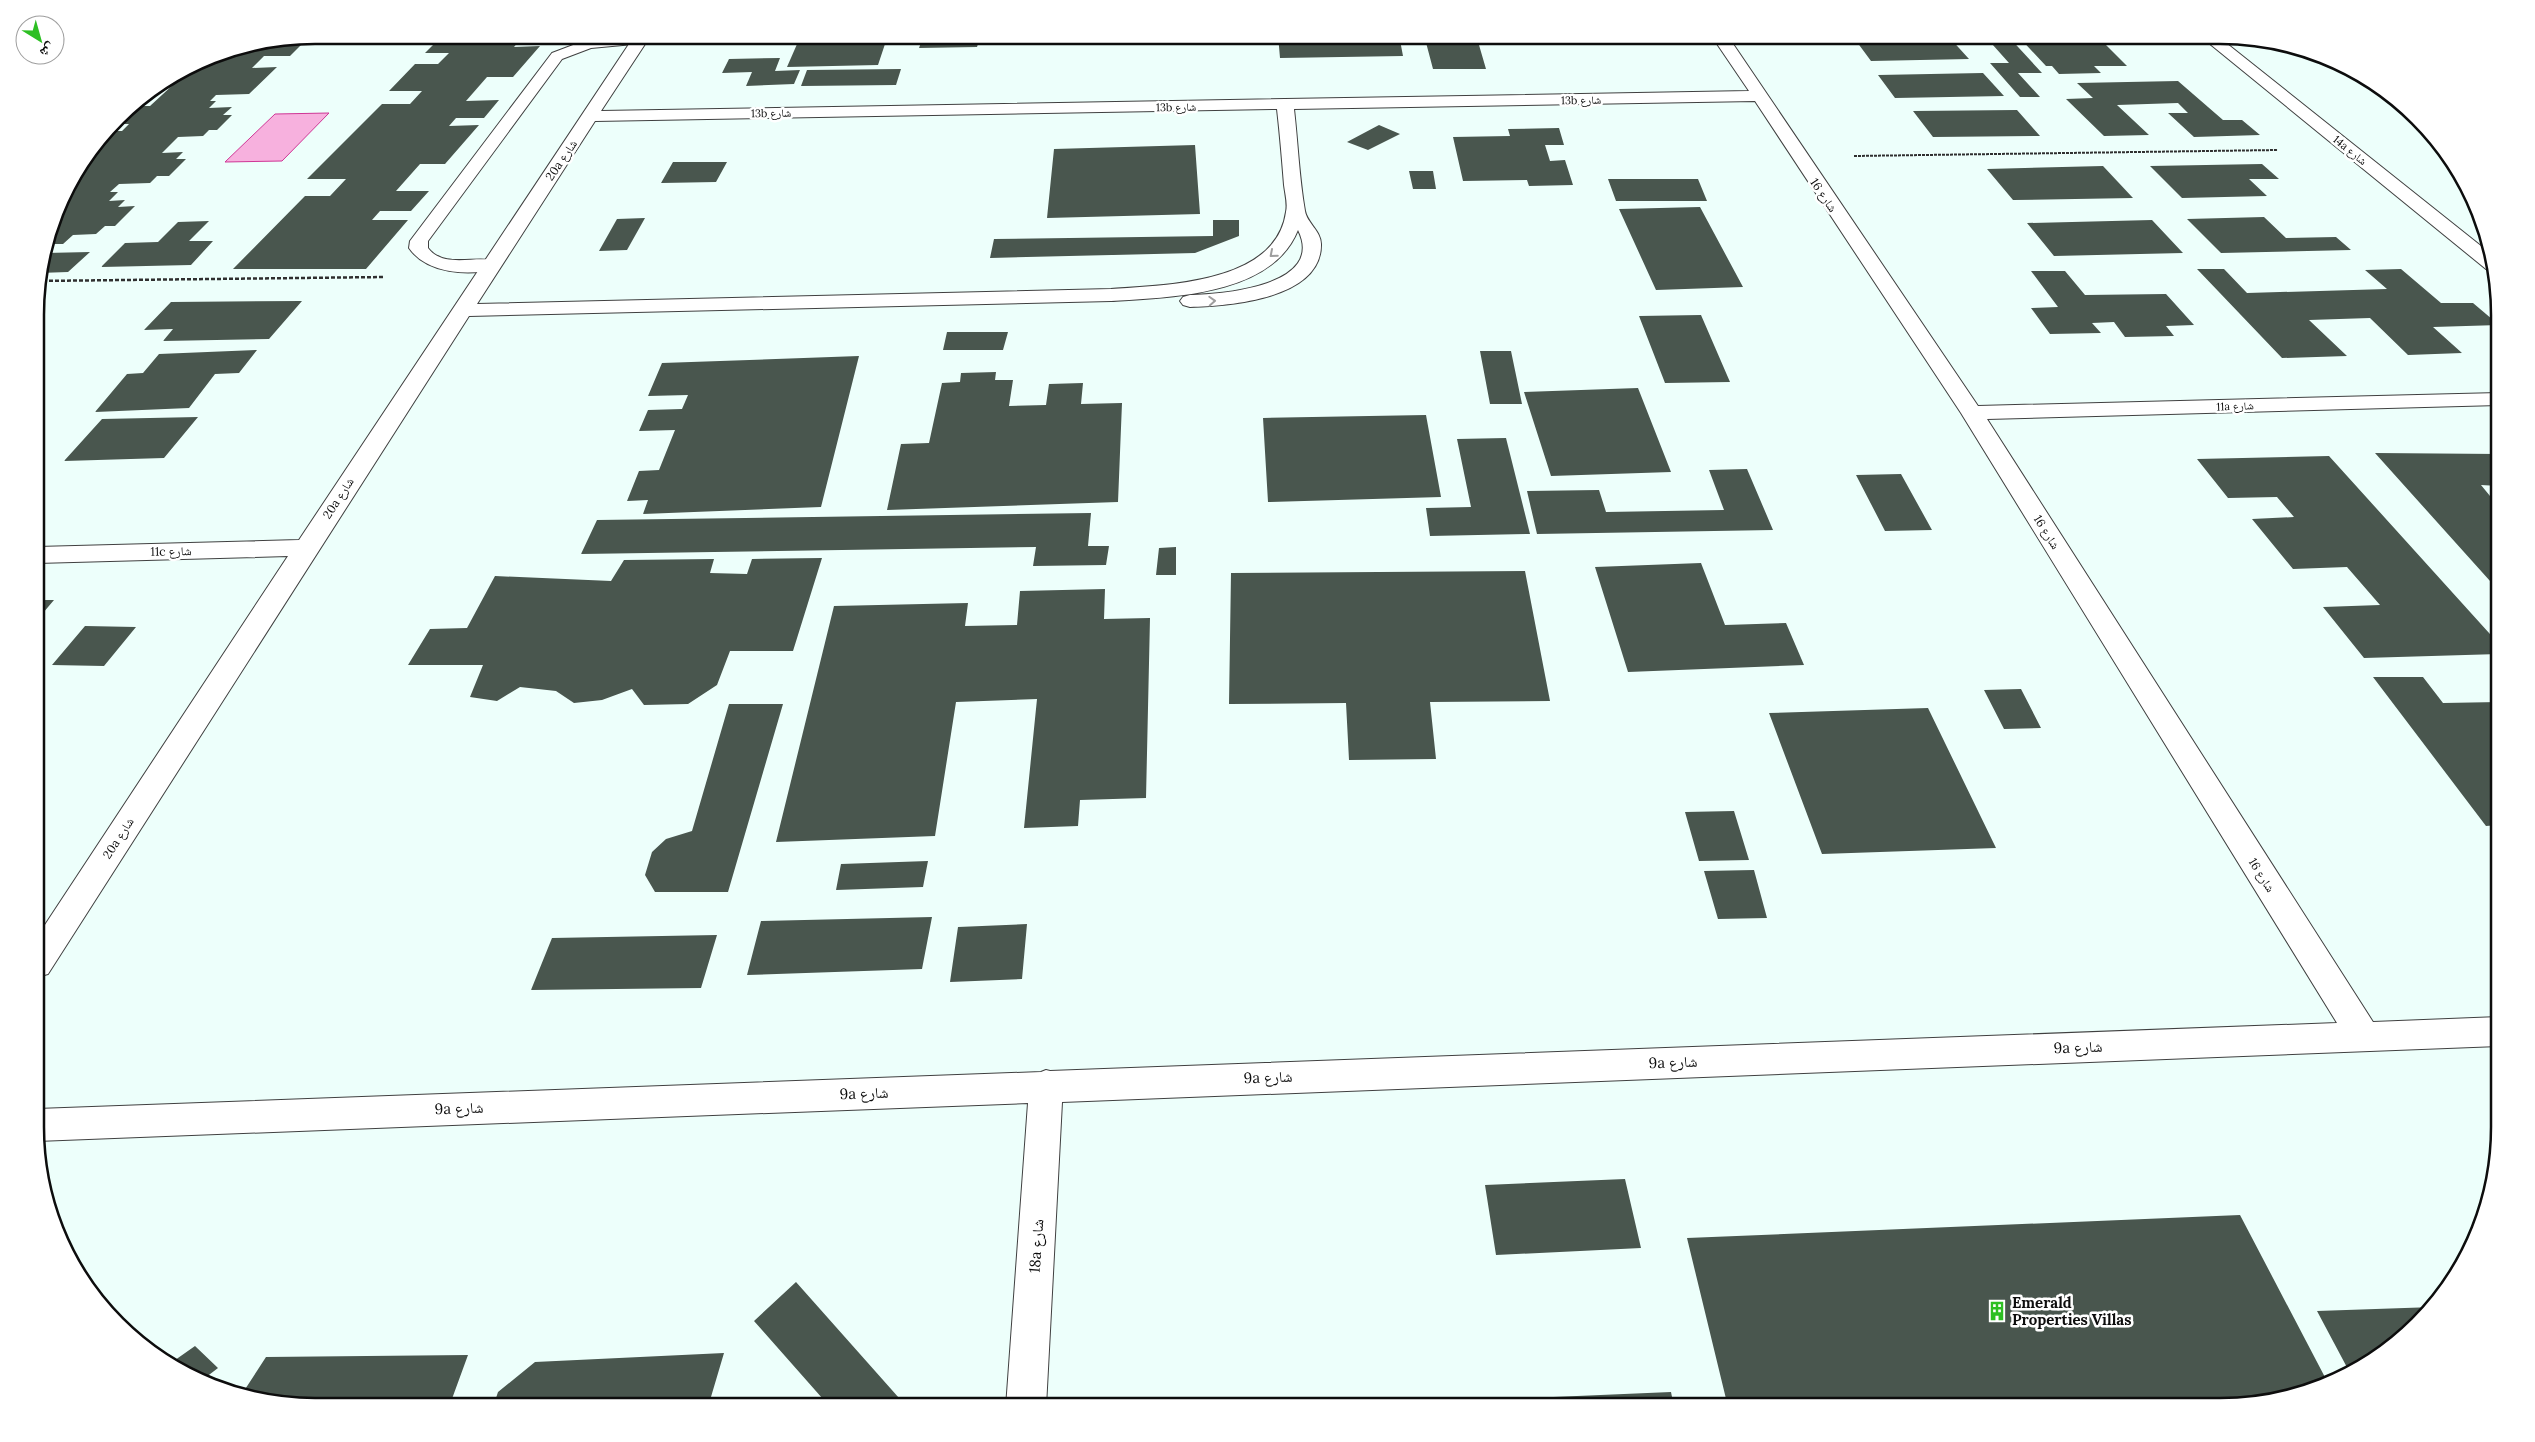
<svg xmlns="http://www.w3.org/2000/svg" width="2535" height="1442" font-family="Lora,'Noto Naskh Arabic',serif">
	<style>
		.water { fill: #f7b1de; stroke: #cf3695 }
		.building { fill: #49564e }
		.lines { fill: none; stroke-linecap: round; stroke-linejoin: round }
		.lane-casing { stroke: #404040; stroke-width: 2 }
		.street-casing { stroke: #404040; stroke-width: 2 }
		.path-far1 { stroke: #2f2f2f; stroke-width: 2; stroke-dasharray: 3 1; stroke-linecap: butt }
		.path { stroke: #2f2f2f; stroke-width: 2.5; stroke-dasharray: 4 2; stroke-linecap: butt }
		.lane { fill: #fff; fill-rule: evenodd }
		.street { fill: #fff; fill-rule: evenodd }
		.oneway { stroke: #9e9e9e }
		.labels { text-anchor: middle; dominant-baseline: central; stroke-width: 5; stroke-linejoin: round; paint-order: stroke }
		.far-street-label { font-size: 11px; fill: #0d0d0d; stroke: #fff }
		.street-label { font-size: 12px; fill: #0d0d0d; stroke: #fff }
		.near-street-label { font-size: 15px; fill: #0d0d0d; stroke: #fff }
		.near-poi-label { font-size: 15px; font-weight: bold; fill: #0d0d0d; stroke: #fff; text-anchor: start }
		.rim { fill: none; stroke: #0d0d0d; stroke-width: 2.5 }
	</style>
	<rect width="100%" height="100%" fill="#edfffb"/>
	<path class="water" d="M329,113L282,161L225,162L275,114Z"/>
	<path class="building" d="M332,35H420L415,41L325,42Z
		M443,35H548L544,40H520L514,47L540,46L513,77H487L466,101L499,100L484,118H456L449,126L479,125L445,164H420L396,191H429L411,211H380L372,220H408L366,269H233L305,196H330L346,179H307L382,104H410L422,91H389L415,64H438L449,53H425Z
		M801,35H888L878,65L787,67Z
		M924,35H981L977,47L919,48Z
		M1189,35H1239L1238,42H1189Z
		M1278,35H1399L1403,56L1280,58Z
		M1424,35H1491L1494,44L1479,45L1486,69H1433Z
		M1984,35H2007L2042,73H2018L2040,97H2020L1990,63H2009Z
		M2017,35H2096L2127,66H2094L2101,73L2059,74L2052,66H2046Z
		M310,36L290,56H264L252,68L277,67L249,94L216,95L210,101H216L209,108L232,107L223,115H232L217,130H209L203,136L178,137L162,153L183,152L176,159H186L169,176H157L150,183L119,184L110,192H118L109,201L125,200L118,207L135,206L115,226H105L96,234L73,235L63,244H50L47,248L64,191L110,131H122L129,124H115L129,106H150L175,83L164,84L208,56Z
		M1949,37L1969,59L1871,61L1854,38Z
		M780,58L775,71L800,70L794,84L746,86L752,72L722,73L729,59Z
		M2345,66L2360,72L2423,123L2345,67Z
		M901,69L896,85L801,86L807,70Z
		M1983,73L2004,96L1895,98L1878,75Z
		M2178,81L2223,120H2242L2260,135L2194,137L2168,113H2188L2178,103L2117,105L2149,135L2104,136L2066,99L2093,98L2077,83Z
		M2017,110L2040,136L1933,137L1913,111Z
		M1379,125L1400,134L1368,150L1347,142Z
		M1559,128L1564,145H1545L1550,161L1565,160L1573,185L1529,186L1527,180L1463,181L1453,137L1510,136L1508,129Z
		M1195,145L1200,214L1047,218L1054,149Z
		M673,162H727L716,182L661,183Z
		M2262,164L2279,179H2249L2267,196L2182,198L2150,166Z
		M2103,166L2133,198L2013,200L1987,169Z
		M1409,171H1433L1436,189H1413Z
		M1608,179H1698L1707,201H1616Z
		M1700,207L1743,287L1656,290L1619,209Z
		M2264,217L2286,238L2336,237L2351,250L2221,253L2187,219Z
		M645,218L627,250L599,251L617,219Z
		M1213,220H1239V236L1195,253L990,258L994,239L1213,236Z
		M2152,220L2183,253L2054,256L2027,223Z
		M209,221L189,241H213L191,265L101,267L125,243L158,242L178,222Z
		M90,252L68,272L39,273L45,253Z
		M2197,269H2224L2247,293L2387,289L2365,270L2401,269L2441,303H2473L2499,325L2433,327L2462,353L2408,355L2370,318L2309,320L2347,356L2282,358Z
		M2031,271H2065L2085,295L2166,294L2194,325L2166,326L2174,336L2125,337L2114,322L2092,323L2101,333L2050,334L2031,308L2058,307Z
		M302,301L269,339L163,341L173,329L144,330L171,302Z
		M1701,315L1730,382L1665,383L1639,316Z
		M947,332H1008L1003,350H943Z
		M257,350L239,373L215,374L189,408L95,412L127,374L143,373L159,354Z
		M1480,351H1511L1522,404H1490Z
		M859,356L821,507L643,514L648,500L627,501L639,471L659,470L675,430L639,431L648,410L682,409L688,395L648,396L662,363Z
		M996,372L995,380H1013L1009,406L1046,405L1049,384L1083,383L1081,404L1122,403L1118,502L887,510L901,444L929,443L942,383L960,382L961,373Z
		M1638,388L1671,472L1551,476L1524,392Z
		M1426,415L1441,497L1268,502L1263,418Z
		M198,417L164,458L64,461L102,419Z
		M1506,438L1530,534L1430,536L1426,508L1471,507L1457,439Z
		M2375,453L2499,454V486L2481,485L2499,507V591Z
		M2329,456L2499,644V654L2364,658L2323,607L2380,605L2347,567L2293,569L2252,519L2294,517L2277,497L2228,498L2197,459Z
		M1747,469L1773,530L1537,534L1527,491L1599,490L1606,512L1724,510L1709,470Z
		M1901,474L1932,530L1885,531L1856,475Z
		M1091,513L1088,546H1109L1106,565L1033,566L1036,547L581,554L597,520Z
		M1176,547V575H1156L1159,548Z
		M822,558L793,651H730L717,685L688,704L644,705L632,689L602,700L574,703L556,691L520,687L497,701L470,697L483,665H408L430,629L467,628L495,576L611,581L624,560L714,559L710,573L747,574L752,559Z
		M1701,563L1725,625L1786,623L1804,665L1628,672L1595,567Z
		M1525,571L1550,701L1430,702L1436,759L1349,760L1346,703L1229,704L1231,573Z
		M1105,589L1104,619L1150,618L1146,798L1080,800L1078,826L1024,828L1037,699L956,702L935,836L776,842L834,606L968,603L965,626L1017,625L1020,591Z
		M37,600H54L37,620Z
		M85,626L136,627L104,666L52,665Z
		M2373,677H2423L2443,703L2499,702V825L2486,826Z
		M2021,689L2041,728L2004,729L1984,690Z
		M729,704H783L728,892H655L645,875L652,852L666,839L692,831Z
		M1928,708L1996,848L1822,854L1769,713Z
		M1734,811L1749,860L1699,861L1685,812Z
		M928,861L923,887L836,890L841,864Z
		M1754,870L1767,918L1718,919L1704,871Z
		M932,917L922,969L747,975L761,921Z
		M1027,924L1022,979L950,982L958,927Z
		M717,935L701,988L531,990L552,938Z
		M1625,1179L1641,1248L1496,1255L1485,1185Z
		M2240,1215L2328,1383L2310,1392L2238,1406L1728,1407L1687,1238Z
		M796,1282L907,1407H830L754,1321Z
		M2434,1307L2375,1360L2350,1373L2317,1311Z
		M195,1346L218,1368L201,1381L168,1365Z
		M724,1353L708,1407H493L498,1392L535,1362Z
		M468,1355L449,1407H314L240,1397L266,1357Z
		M1671,1392L1674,1407H1504L1503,1399Z
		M1417,1404V1407H1351V1405Z"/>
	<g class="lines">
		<defs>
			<path id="lane" d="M639,35L647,40L644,43L591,48L562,59L428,241V248C444,269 475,255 497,261L500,265L497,269C468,276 427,274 409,248L410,241L552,53L589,39Z"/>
			<path id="street" d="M635,35H651L601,111L1749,91L1711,35H1727L1978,406L2499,393V405L1987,419L2373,1022L2499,1017V1046L1062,1102L1046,1407H1006L1028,1103L37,1141V1109L1041,1072L1046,1070L1050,1071L2337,1023L1961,413L1755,101L1294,109C1298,143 1299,177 1305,211C1307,223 1321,231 1321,244C1322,299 1229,306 1190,307L1183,305L1180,301L1183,297L1190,295C1223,294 1326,286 1298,230C1272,296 1170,297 1111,301L469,316L48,974L37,977V937L288,556L37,563V547L299,540ZM1277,109C1280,135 1282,160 1284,185C1285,194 1288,203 1286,212C1276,284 1165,285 1111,289L477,304L595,121Z
				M2199,35H2216L2491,254L2494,270L2486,269Z"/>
		</defs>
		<use href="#lane" class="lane-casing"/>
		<use href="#street" class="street-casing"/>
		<path class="path-far1" d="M1854,156L2278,150"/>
		<path class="path" d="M37,281L385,277"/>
		<use href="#lane" class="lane"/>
		<use href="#street" class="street"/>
	</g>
	<defs><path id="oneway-chevron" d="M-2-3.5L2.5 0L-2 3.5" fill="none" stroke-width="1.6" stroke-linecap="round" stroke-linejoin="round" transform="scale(1.25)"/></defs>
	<g class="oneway">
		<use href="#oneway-chevron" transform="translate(1273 254) rotate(139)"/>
		<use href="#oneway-chevron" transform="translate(1212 301) rotate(-3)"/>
	</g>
	<defs>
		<symbol id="building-bare" viewBox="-9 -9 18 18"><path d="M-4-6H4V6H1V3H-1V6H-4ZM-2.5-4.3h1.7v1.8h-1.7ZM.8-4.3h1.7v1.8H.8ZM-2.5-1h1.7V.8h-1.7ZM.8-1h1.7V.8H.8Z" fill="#2dbf23" stroke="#fff" stroke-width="2.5" paint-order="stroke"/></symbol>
	</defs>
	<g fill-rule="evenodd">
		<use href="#building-bare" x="1983" y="1297" width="28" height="28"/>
	</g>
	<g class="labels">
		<g class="far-street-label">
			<text transform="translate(1581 100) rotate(-1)">13b شارع</text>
			<text transform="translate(1176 107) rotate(-1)">13b شارع</text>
			<text transform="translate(771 113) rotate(-1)">13b شارع</text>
			<text transform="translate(2350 150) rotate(39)">14a شارع</text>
			<text transform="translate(2235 406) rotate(-2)">11a شارع</text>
		</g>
		<g class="street-label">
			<text transform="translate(561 160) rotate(-56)">20a شارع</text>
			<text transform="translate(1824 195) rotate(56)">شارع 16</text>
			<text transform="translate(338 498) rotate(-57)">20a شارع</text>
			<text transform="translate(2047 532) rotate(58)">شارع 16</text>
			<text transform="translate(171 551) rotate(-1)">11c شارع</text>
			<text transform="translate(118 838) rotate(-57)">20a شارع</text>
			<text transform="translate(2262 875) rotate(58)">شارع 16</text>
		</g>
		<g class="near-street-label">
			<text transform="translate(2078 1047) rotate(-2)">9a شارع</text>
			<text transform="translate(1673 1062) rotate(-2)">9a شارع</text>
			<text transform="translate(1268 1077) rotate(-2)">9a شارع</text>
			<text transform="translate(864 1093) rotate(-2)">9a شارع</text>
			<text transform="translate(459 1108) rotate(-2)">9a شارع</text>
			<text transform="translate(1036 1246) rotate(-86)">18a شارع</text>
		</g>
		<g class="near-poi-label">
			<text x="2012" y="1302">Emerald<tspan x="2012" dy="17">Properties Villas</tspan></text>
		</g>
	</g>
	<path d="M0 0H2535V1442H0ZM315 44H2220A271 271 0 0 1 2491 315V1127A271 271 0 0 1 2220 1398H315A271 271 0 0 1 44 1127V315A271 271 0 0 1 315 44Z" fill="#fff" fill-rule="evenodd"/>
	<path class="rim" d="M315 44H2220A271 271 0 0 1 2491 315V1127A271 271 0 0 1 2220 1398H315A271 271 0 0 1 44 1127V315A271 271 0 0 1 315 44Z"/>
	<g transform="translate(40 40) rotate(143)"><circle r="24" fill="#ffffff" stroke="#9e9e9e"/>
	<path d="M0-4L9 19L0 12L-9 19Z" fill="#2dbf23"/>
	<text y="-8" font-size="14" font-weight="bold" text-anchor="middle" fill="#0d0d0d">ش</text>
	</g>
</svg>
